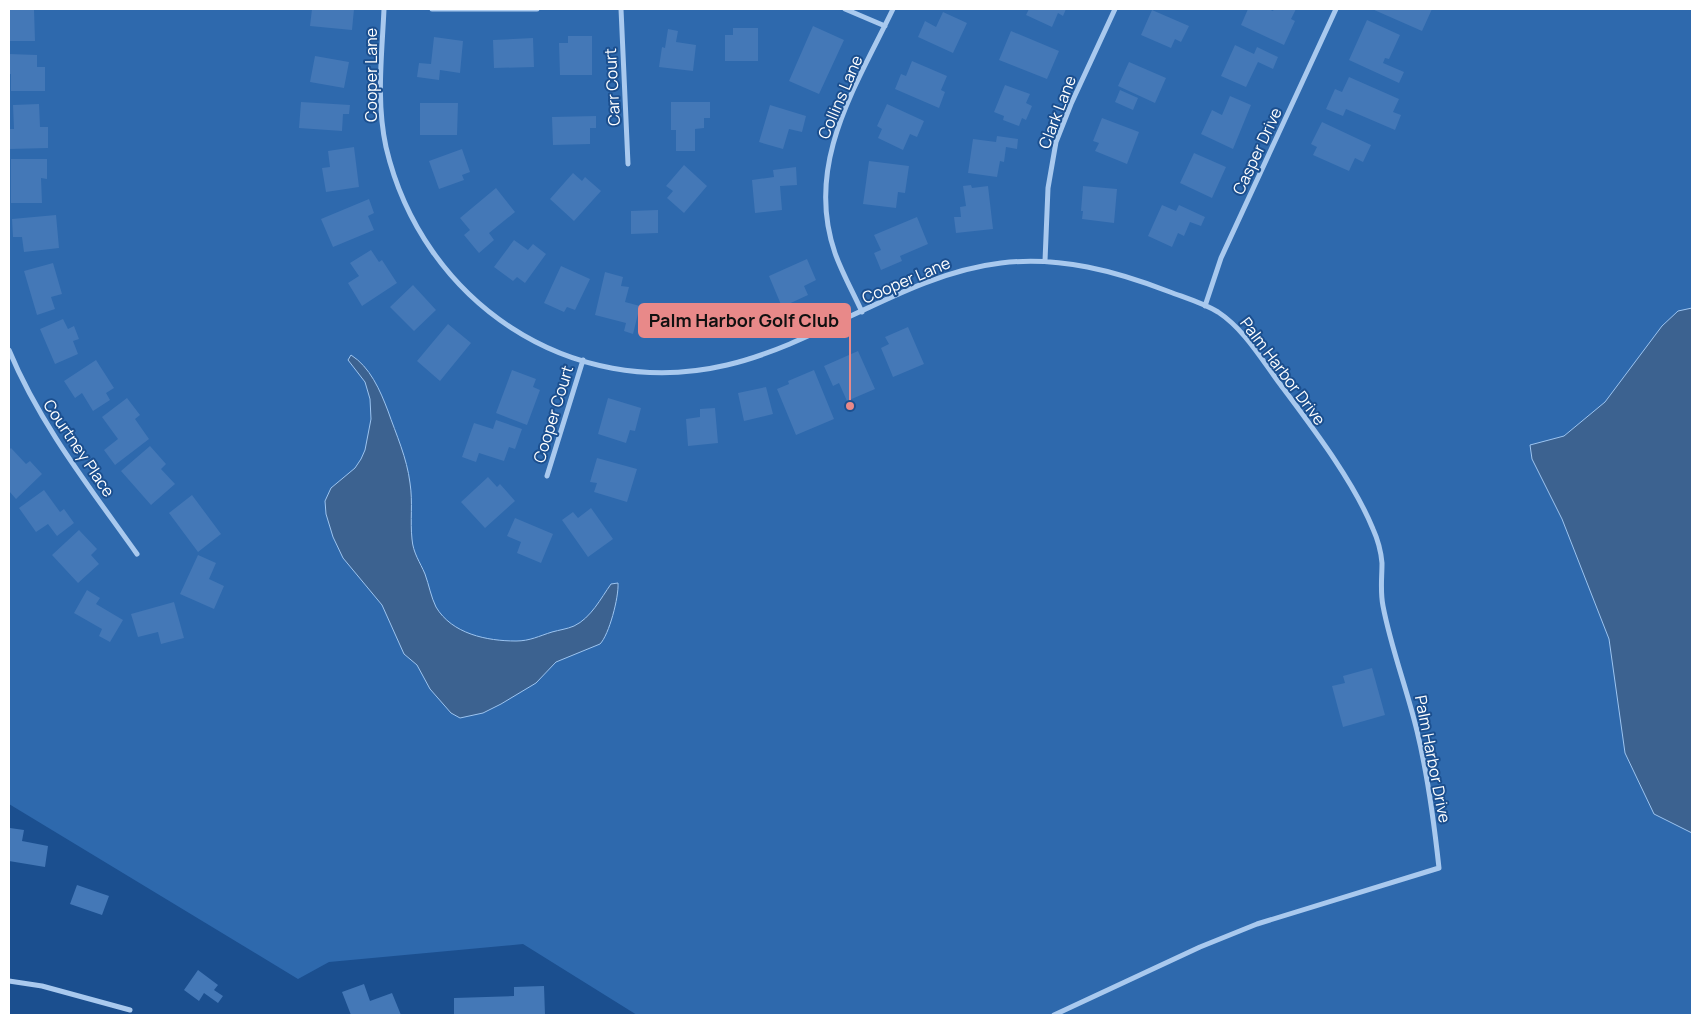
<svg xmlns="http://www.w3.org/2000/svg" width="1701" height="1024" font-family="Manrope,sans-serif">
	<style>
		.green { fill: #2e69ad }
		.water { fill: #3c6290; stroke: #9cc4f0 }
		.building { fill: #4478b7 }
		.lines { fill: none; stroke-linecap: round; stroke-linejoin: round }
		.street { stroke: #a9c9ee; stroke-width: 5 }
		.labels { text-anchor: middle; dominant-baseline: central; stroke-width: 4; stroke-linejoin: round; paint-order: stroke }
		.street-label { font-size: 16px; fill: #fff; stroke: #1b4f8f }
		.leader { fill: none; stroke: #e88989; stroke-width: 2 }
		.callout-dot { fill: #e88989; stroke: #1b4f8f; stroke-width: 2 }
		.callout { fill: #e88989; stroke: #e88989; stroke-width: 2 }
		.callout-label { font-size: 18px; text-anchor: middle; font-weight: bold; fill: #111 }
	</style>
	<rect width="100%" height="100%" fill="#1b4f8f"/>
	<path class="green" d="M9,9H1692V1015H637L523,944L329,962L298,979L9,804Z"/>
	<path class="water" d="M1692,308V833L1654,814L1625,753L1609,639L1562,519L1532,459L1530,445L1564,436L1605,402L1662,326L1678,311Z
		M351,355C370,367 380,390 388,411C396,434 407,458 410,483C413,502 410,521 412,539C413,553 420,562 425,574C429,585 431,597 436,607C452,634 487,641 516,641C530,641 539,636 552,632C559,630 567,629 574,626C591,618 601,598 611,584L618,583C619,597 609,635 600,644L556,662L536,683L501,704L483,713L460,718L451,713L430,689L417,665L404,654L382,605L343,558L333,537L326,514L325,501L331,488L355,468L361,459L365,450L371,419L370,399L365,382L348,360Z"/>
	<path class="building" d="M9,9H34L35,41H9Z
		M312,9H354L352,30L310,26Z
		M1029,9H1066L1063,16L1058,13L1052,27L1026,15Z
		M1248,9H1268L1273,11L1274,9H1296L1291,19L1295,21L1284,45L1241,25Z
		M1372,9H1432L1422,31Z
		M1152,10L1189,26L1181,42L1175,39L1171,48L1141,35Z
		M943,12L967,23L953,53L918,37L925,21L936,27Z
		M1367,20L1400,35L1389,59L1385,58L1383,63L1404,72L1399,83L1349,60Z
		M813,26L844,40L819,94L789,81Z
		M733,28H758V61H725V35H733Z
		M668,29L678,31L676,42L696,45L693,71L659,67L662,47L665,48Z
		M1011,31L1059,51L1047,79L999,60Z
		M568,36H592V75H560L559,43H568Z
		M434,37L463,41L460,73L440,70L439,80L417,77L419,63L431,64Z
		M533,38L534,67L494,68L493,40Z
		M1235,45L1254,54L1257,47L1278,57L1273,69L1258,62L1246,87L1221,76Z
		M9,54L37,55V67H45V91H11V74H9Z
		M315,56L349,62L344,88L310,82Z
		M912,61L947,76L941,90L945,92L939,108L895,89L901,74L906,76Z
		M1129,62L1166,78L1155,103L1118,86Z
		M1349,77L1399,99L1393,112L1401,115L1395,130L1346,109L1343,116L1326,109L1335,89L1342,92Z
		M1005,85L1030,94L1026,103L1032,106L1026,120L1022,118L1019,126L1003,120L1004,116L994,112Z
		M1120,90L1138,98L1133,110L1115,102Z
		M1230,96L1251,105L1233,149L1201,134L1212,110L1222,115Z
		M301,102L350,105L349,114H343L342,131L299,128Z
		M671,102H710V118H704V128L695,129V151H676V130H671Z
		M420,103H458L457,135H420Z
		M39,104L40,127H48V148L9,149V129H14L13,105Z
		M887,104L924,121L917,137L910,134L903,150L878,138L882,129L877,126Z
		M770,105L806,116L802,132L789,129L783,149L759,142Z
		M596,116V128H590V144L553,145L552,117Z
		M1102,118L1139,132L1127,164L1095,151L1099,143L1093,141Z
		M1322,122L1371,145L1363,162L1355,158L1349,171L1313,155L1317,147L1311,144Z
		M997,136L1018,139L1017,149L1006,147L1004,162L1000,161L997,177L968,173L973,139L996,142Z
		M354,147L359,187L326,192L322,168L330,167L328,151Z
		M462,149L470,172L462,175L464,180L439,189L429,161Z
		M1194,153L1226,167L1212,198L1180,183Z
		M11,159H47V179L41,178L42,203H11Z
		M869,161L909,166L905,193L898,192L896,208L863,204Z
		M684,165L707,186L684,213L667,198L673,191L666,186Z
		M796,167L797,185L780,186L782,210L755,213L752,180L774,177L773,170Z
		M573,173L582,181L585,177L601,191L574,221L550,199Z
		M971,185L972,188L988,186L993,229L956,233L954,217H961L960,207L966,206L963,186Z
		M1083,186L1117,189L1114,223L1082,219L1083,211H1081Z
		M496,188L515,212L489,233L494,240L479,253L464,235L470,230L460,218Z
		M369,199L374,213L368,216L374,230L333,247L321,219Z
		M1162,205L1176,211L1179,205L1205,217L1201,226L1190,222L1184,236L1178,233L1172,247L1148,236Z
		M658,210V233L631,234V211Z
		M56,215L59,248L24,252L22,237H13L12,219Z
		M917,217L928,244L900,256L902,261L881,270L874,253L881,250L874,235Z
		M514,240L528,250L533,244L546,254L525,283L517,277L513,281L494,267Z
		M371,250L379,262L382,260L397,283L362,306L348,283L359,276L350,263Z
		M807,259L816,280L804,286L808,295L782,307L769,276Z
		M53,263L62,294L51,297L55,309L37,315L24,271Z
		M561,266L590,279L575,310L567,307L564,312L544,303Z
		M605,272L623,277L621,286L629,287L625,302L640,306L633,334L624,331L626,323L595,315Z
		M413,285L436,310L414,331L390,307Z
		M63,319L68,329L74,326L79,339L73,341L78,354L55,364L40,329Z
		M448,324L471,343L440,381L417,361Z
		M908,327L924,364L893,377L881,348L889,344L885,337Z
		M858,351L875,389L847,401L839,383L833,386L824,366Z
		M96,360L114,388L106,393L110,400L93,411L82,393L75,398L64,381Z
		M512,370L536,379L533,387L540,390L527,425L496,413Z
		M814,370L834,419L796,435L777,389L789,384L788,381Z
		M766,387L773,414L744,421L738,393Z
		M127,398L140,415L135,419L149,439L115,465L104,450L118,439L102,417Z
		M608,398L641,408L635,431L630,430L626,443L598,434Z
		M715,408L718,443L688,446L686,419L700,417V409Z
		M496,420L522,429L515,449L509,447L504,461L479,453L476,462L462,457L474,423L493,429Z
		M150,446L166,464L161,469L175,484L151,505L121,471Z
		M11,448L26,464L30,461L42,474L16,499L9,491V450Z
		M597,458L637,469L627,502L594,492L597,483L590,482Z
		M488,477L497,487L500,484L515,501L485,528L461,502Z
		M44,490L60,512L64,509L74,523L57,536L48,524L36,532L19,508Z
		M192,495L221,534L198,552L169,513Z
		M591,508L613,539L588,557L562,520L573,512L578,518Z
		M515,518L553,534L541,563L517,553L521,542L507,536Z
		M79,530L97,549L91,555L99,564L78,583L52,555Z
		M198,555L216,563L209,579L224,586L214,609L180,594Z
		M87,590L100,598L96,604L123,620L110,642L99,636L102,629L74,613Z
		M174,602L184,638L161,644L158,632L138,637L131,614Z
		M1372,668L1385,715L1343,727L1332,686L1345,683L1343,676Z
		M10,828L24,830L22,841L48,846L45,867L9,861Z
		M77,885L109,896L102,915L70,904Z
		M198,970L218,985L214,990L223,996L218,1003L204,993L199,1001L184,990Z
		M364,984L370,1001L392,993L401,1015H351L342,992Z
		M544,986L545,1015H454V998L514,996V987Z"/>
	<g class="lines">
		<path class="street" d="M384,9C382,55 376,101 386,147C422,301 570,402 727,365C821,343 906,274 1001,263C1060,256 1116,271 1170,292C1186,298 1203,303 1218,312C1244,329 1262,360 1280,384C1312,427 1353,480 1373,529C1378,540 1381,552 1382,563C1382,578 1380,591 1383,606C1391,648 1407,689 1417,731C1428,776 1434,822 1439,868L1257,924L1200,947L1054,1015
			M432,9H537
			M621,9L628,164
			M845,9L885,26
			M1045,261L1048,188L1056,142L1071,104L1115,9
			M1205,306L1221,258L1336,9
			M862,312C853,292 842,273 835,253C804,164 856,86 893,9
			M9,350C40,425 91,489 137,554
			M547,476L583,360
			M9,981L42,986L130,1010"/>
	</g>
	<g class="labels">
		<g class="street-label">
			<text transform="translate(371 75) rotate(-90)">Cooper Lane</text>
			<text transform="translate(612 87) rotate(-93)">Carr Court</text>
			<text transform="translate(840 97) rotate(-67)">Collins Lane</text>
			<text transform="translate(1057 112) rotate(-69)">Clark Lane</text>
			<text transform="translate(1257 151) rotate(-65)">Casper Drive</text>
			<text transform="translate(906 280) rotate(-23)">Cooper Lane</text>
			<text transform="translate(1283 371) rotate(53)">Palm Harbor Drive</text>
			<text transform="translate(553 414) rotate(-73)">Cooper Court</text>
			<text transform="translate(79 448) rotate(56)">Courtney Place</text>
			<text transform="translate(1433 759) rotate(79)">Palm Harbor Drive</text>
		</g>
	</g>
	<path class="leader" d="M850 406L850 320"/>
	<circle class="callout-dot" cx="850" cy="406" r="5"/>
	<rect class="callout" x="639" y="304" width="211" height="33" rx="5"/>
	<g class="callout-label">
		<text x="744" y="327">Palm Harbor Golf Club</text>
	</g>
	<rect width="1701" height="1024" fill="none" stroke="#ffffff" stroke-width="20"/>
</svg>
